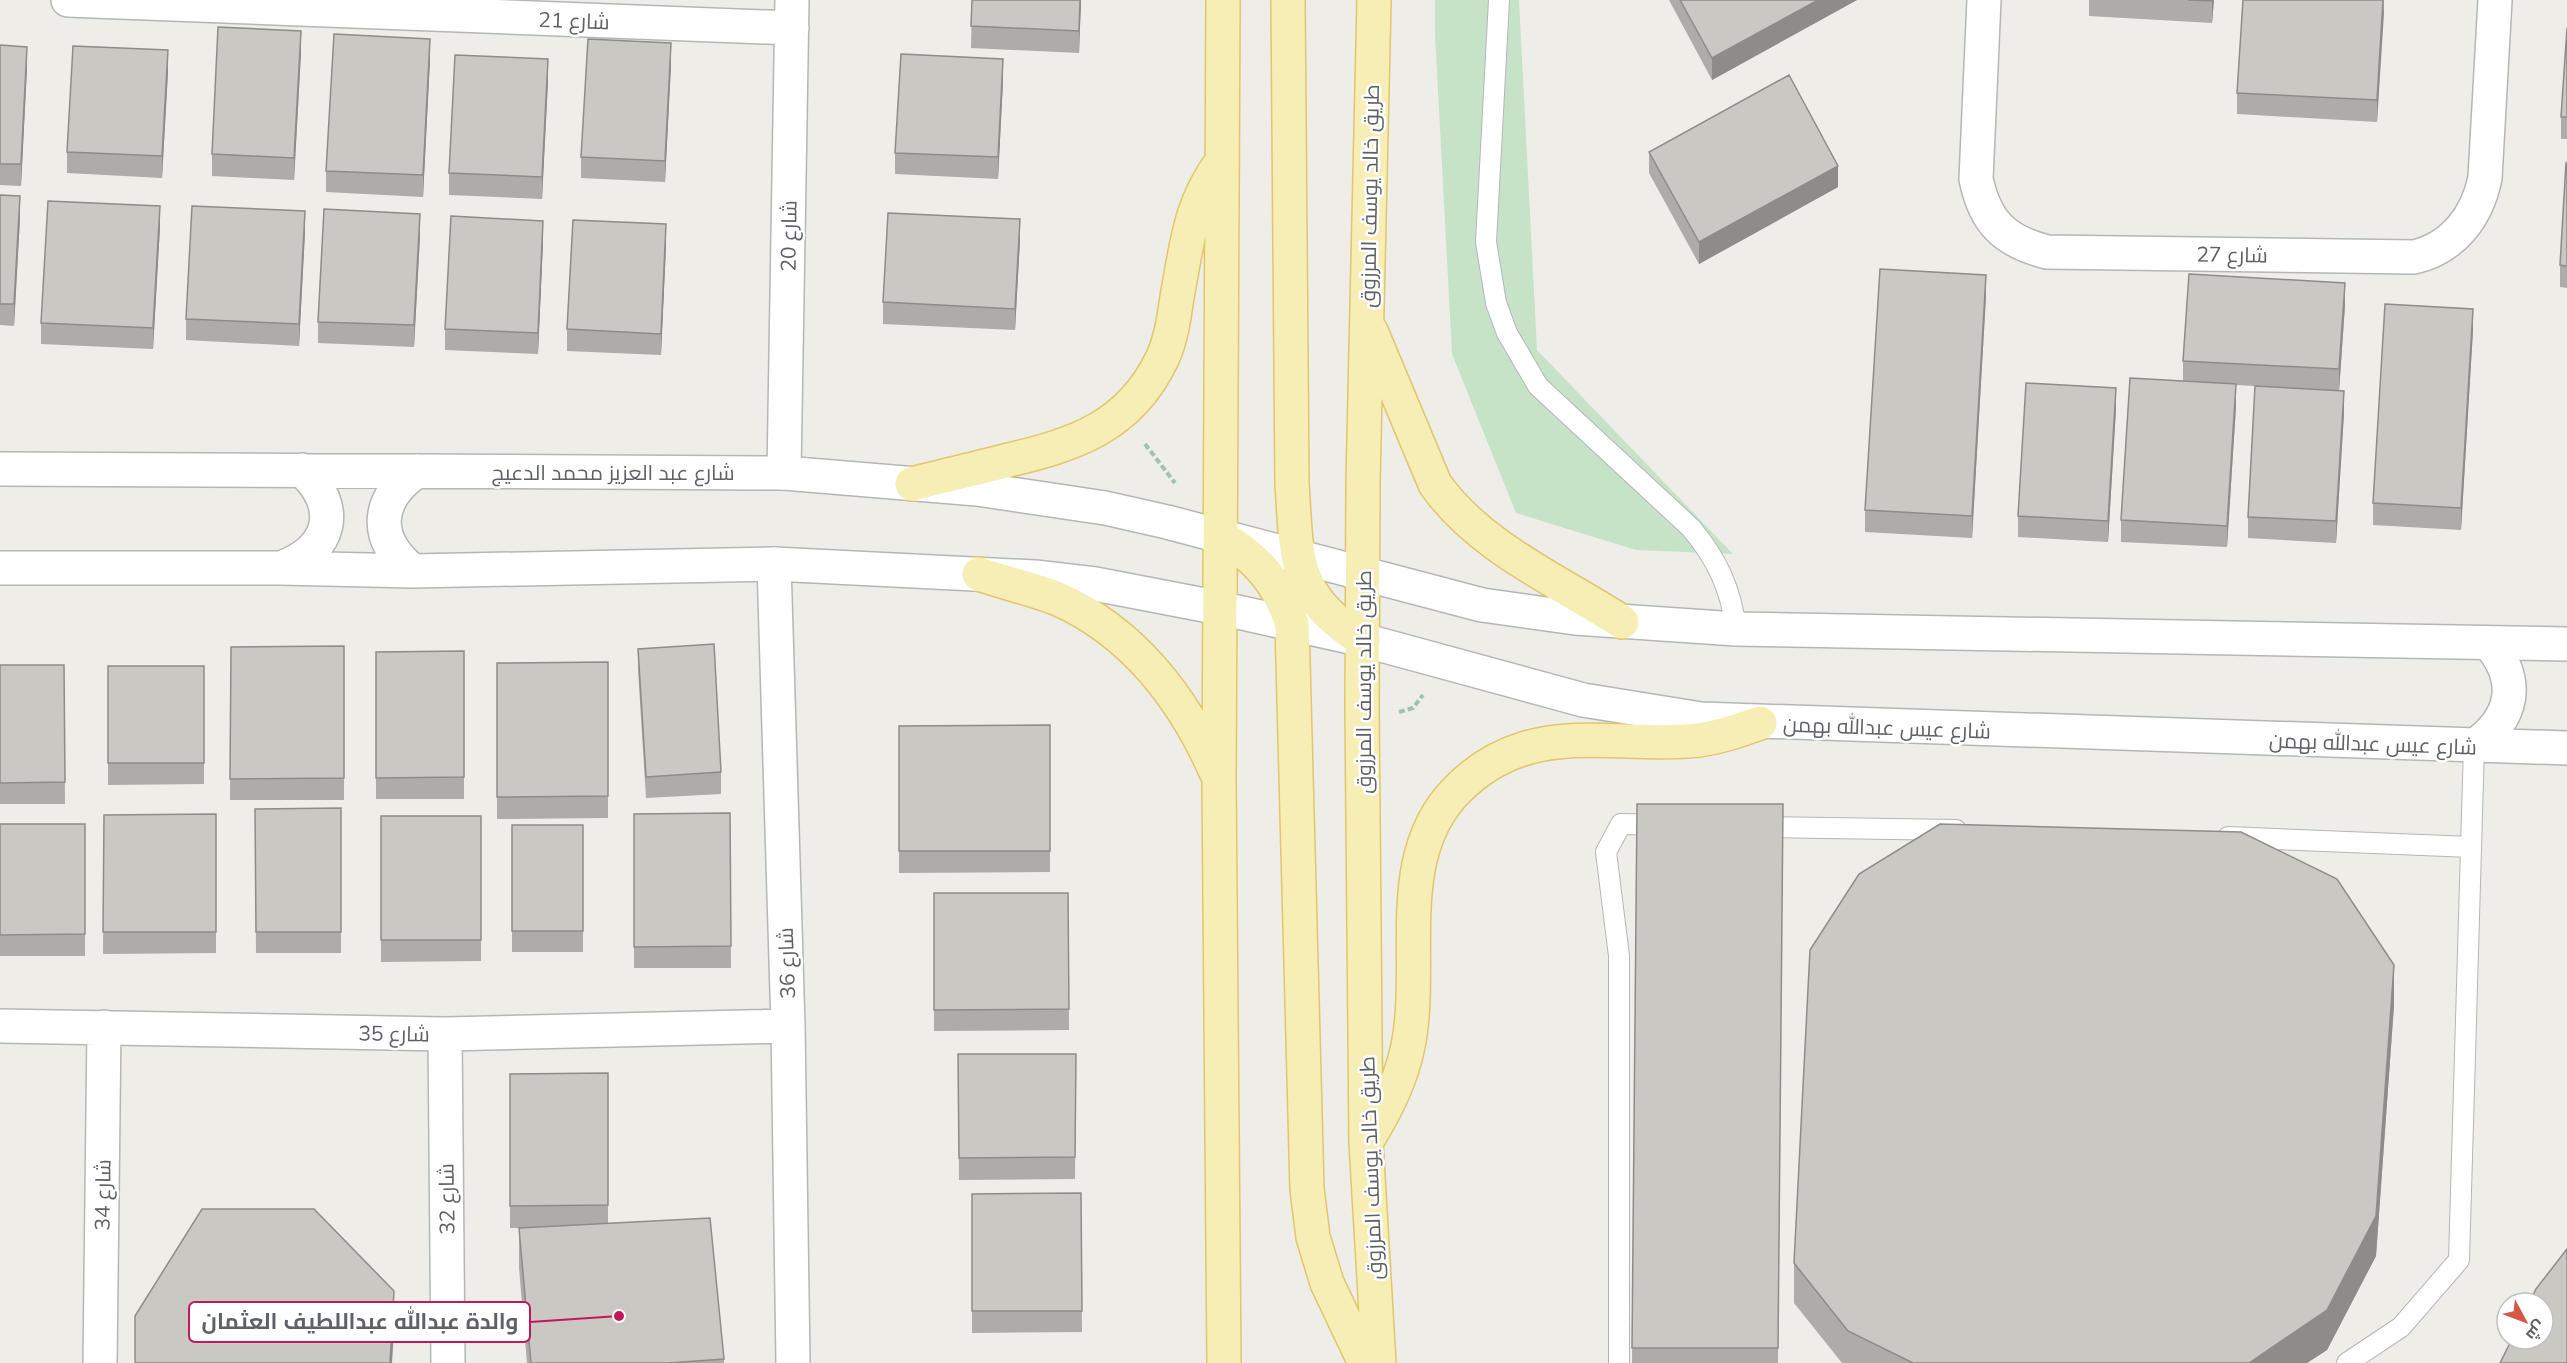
<svg xmlns="http://www.w3.org/2000/svg" width="2567" height="1363" font-family="Mulish,Cairo,sans-serif">
	<style>
		.park { fill: #c6e3c8 }
		.lines { fill: none; stroke-linecap: round; stroke-linejoin: round }
		.service-casing { stroke: #b4b6ba; stroke-width: 22 }
		.minor-casing { stroke: #b4b6ba; stroke-width: 36 }
		.tertiary-casing { stroke: #b4b6ba; stroke-width: 36 }
		.primary-casing { stroke: #e1c66d; stroke-width: 36 }
		.path { stroke: #a0c3ac; stroke-width: 4; stroke-dasharray: 6 3; stroke-linecap: butt }
		.service { stroke: #fff; stroke-width: 20 }
		.minor { stroke: #fff; stroke-width: 33 }
		.tertiary { stroke: #fff; stroke-width: 33 }
		.primary { stroke: #f6eeb5; stroke-width: 33 }
		.wall { fill: #aeaca8 }
		.shaded-wall { fill: #8d8c88 }
		.building { fill: #cac8c3; stroke: #8d8c88; stroke-width: 1.5 }
		.labels { text-anchor: middle; dominant-baseline: central; stroke-width: 5; stroke-linejoin: round; paint-order: stroke }
		.street-label { font-size: 21px; fill: #5e6165; stroke: #fff }
		.leader { fill: none; stroke: #c2185b; stroke-width: 2 }
		.callout-dot { fill: #c2185b; stroke: #fff; stroke-width: 2 }
		.callout { fill: #fff; stroke: #c2185b; stroke-width: 2 }
		.callout-label { font-size: 22px; text-anchor: middle; font-weight: bold; fill: #5e6165 }
	</style>
	<rect width="100%" height="100%" fill="#eeede7"/>
	<path class="park" d="M1435,0H1519L1537,350L1733,554L1636,550L1516,513L1452,354L1435,34Z"/>
	<g class="lines">
		<defs>
			<path id="service" d="M1499,0L1486,242L1496,303L1507,333L1538,386L1691,528C1717,559 1731,589 1736,629
				M1757,827L1956,830
				M2228,837L2471,847
				M1619,1363V956L1606,852L1621,824L1662,825
				M2347,1363L2401,1327L2459,1260L2474,746"/>
			<path id="minor" d="M68,0L792,28
				M1984,0L1976,179C1985,222 2004,241 2047,252L2414,257C2453,248 2477,217 2485,178L2495,0
				M784,473L792,0
				M774,564L788,1026L793,1363
				M0,1026L445,1034L788,1026
				M445,1034L448,1363
				M100,1363L104,1027"/>
			<path id="tertiary" d="M0,469L784,473L977,489L1105,508L1167,522L1482,605L1575,618L1736,629L2567,644
				M0,568H281L413,571L774,564L1035,577L1095,584L1220,608L1363,640L1583,700L1701,719L2567,748
				M281,568C332,550 342,507 302,470
				M413,571C373,539 375,500 417,471
				M2474,746C2514,718 2521,681 2489,643"/>
			<path id="primary" d="M1223,0L1219,781L1224,1363
				M1288,0L1292,484C1297,557 1292,597 1363,640
				M1374,0L1363,483L1362,709L1366,1143L1379,1363
				M1371,331L1435,484C1479,547 1559,581 1622,622
				M912,484C943,476 974,469 1005,461C1073,445 1129,428 1162,359C1171,340 1174,318 1177,297C1187,245 1189,205 1222,161
				M1220,537C1258,557 1279,584 1292,624L1307,1189L1313,1237L1327,1283L1365,1363
				M979,574C1005,583 1033,589 1058,599C1133,632 1184,699 1216,772
				M1367,1141C1385,1111 1401,1081 1408,1046C1425,961 1390,856 1458,789C1477,770 1497,757 1523,749C1579,731 1642,747 1699,740C1721,737 1740,730 1760,723"/>
		</defs>
		<use href="#service" class="service-casing"/>
		<use href="#minor" class="minor-casing"/>
		<use href="#tertiary" class="tertiary-casing"/>
		<use href="#primary" class="primary-casing"/>
		<path class="path" d="M1145,444L1175,483
			M1399,712L1413,708L1423,695"/>
		<use href="#service" class="service"/>
		<use href="#minor" class="minor"/>
		<use href="#tertiary" class="tertiary"/>
		<use href="#primary" class="primary"/>
	</g>
	<path class="wall" d="M972,0H1081L1079,53L971,48Z
		M1669,0H1857L1712,80Z
		M2089,0H2214L2212,23L2089,16Z
		M2384,0L2377,122L2237,114V93Z
		M2567,28V139H2561V117Z
		M0,45L27,68L21,186L0,185Z
		M301,53L294,180L212,176V154Z
		M430,60L423,197L326,192V171Z
		M671,65L665,182L581,178V157Z
		M168,72L162,178L67,173V152Z
		M548,81L542,199L449,195V173Z
		M1003,81L998,179L895,174V153Z
		M1649,152L1838,187L1699,264L1649,173Z
		M2567,164V288L2560,287V265Z
		M0,195L20,218L14,326L0,325Z
		M160,227L153,349L41,344V323Z
		M305,232L299,346L186,340V319Z
		M420,236L414,347L318,343V322Z
		M1020,240L1015,330L883,324V302Z
		M543,242L538,354L445,350V329Z
		M666,246L661,355L567,351V329Z
		M1986,296L1972,538L1865,532V510Z
		M2345,305L2339,391L2344,413L2336,543L2248,538V517L2255,386L2236,385V406L2227,547L2121,542V520L2183,381V361Z
		M2473,330L2461,530L2373,525V503Z
		M2116,409L2108,542L2018,537V516Z
		M344,646V800H230L231,647Z
		M638,649L721,772V794L646,798L638,670Z
		M464,651V799H376V652Z
		M608,662V818L497,819V663Z
		M0,665H64L65,804H0Z
		M108,666H204V784L108,785Z
		M1050,725V872L899,873V726Z
		M1637,804H1783L1778,1363H1632Z
		M341,808V953H256L255,809Z
		M730,813L731,968H634V814Z
		M216,814V953L103,954L104,815Z
		M381,816H481V961L381,962Z
		M0,824H85V956H0Z
		M512,825H583V952H512Z
		M934,893H1068L1069,1030L934,1031Z
		M2394,1005L2376,1256L2327,1350L2307,1363H1842L1794,1303V1263Z
		M958,1054H1076L1075,1179L959,1180Z
		M608,1073V1224L724,1359V1363H527L519,1268V1228H534H510V1074Z
		M1081,1193L1082,1332L972,1333V1194Z"/>
	<path class="shaded-wall" d="M1080,0H1081L1079,53V31Z
		M1818,0H1857L1712,80V58Z
		M2212,0H2214L2212,23Z
		M2383,0L2384,13L2377,122V100Z
		M301,31V53L294,180V158Z
		M430,39V60L423,197V175Z
		M671,43V65L665,182V161Z
		M27,47V68L21,186V164Z
		M168,50V72L162,178V156Z
		M548,59V81L542,199V177Z
		M1003,59V81L998,179V157Z
		M1838,166V187L1699,264V242Z
		M20,196V218L14,326V304Z
		M160,206V227L153,349V328Z
		M305,211V232L299,346V324Z
		M420,214V236L414,347V325Z
		M1020,219V240L1015,330V309Z
		M543,221V242L538,354V333Z
		M666,224V246L661,355V334Z
		M1986,275V296L1972,538V516Z
		M2345,283V305L2339,391V369Z
		M2473,309V330L2461,530V508Z
		M2236,384V406L2227,547V526Z
		M2116,388V409L2108,542V521Z
		M2344,391V413L2336,543V521Z
		M2394,965V1005L2376,1256L2327,1350L2307,1363H2249Z
		M394,1291V1331L392,1363H390Z"/>
	<path class="building" d="M972,0H1080L1079,31L971,26Z
		M1680,0H1818L1712,58Z
		M2188,0H2212V1Z
		M2243,0H2383L2377,100L2237,93Z
		M218,27L301,31L294,158L212,154Z
		M2567,28V117H2561Z
		M334,34L430,39L423,175L326,171Z
		M588,39L671,43L665,161L581,157Z
		M0,45L27,47L21,164H0Z
		M73,46L168,50L162,156L67,152Z
		M901,54L1003,59L998,157L895,153Z
		M455,55L548,59L542,177L449,173Z
		M1789,75L1838,166L1699,242L1649,152Z
		M2566,163L2567,164V266L2560,265Z
		M0,195L20,196L14,304H0Z
		M48,201L160,206L153,328L41,323Z
		M192,206L305,211L299,324L186,319Z
		M324,209L420,214L414,325L318,322Z
		M888,213L1020,219L1015,309L883,302Z
		M451,216L543,221L538,333L445,329Z
		M573,220L666,224L661,334L567,329Z
		M1880,269L1986,275L1972,516L1865,510Z
		M2189,274L2345,283L2339,369L2183,361Z
		M2385,304L2473,309L2461,508L2373,503Z
		M2130,378L2236,384L2227,526L2121,520Z
		M2026,383L2116,388L2108,521L2018,516Z
		M2255,386L2344,391L2336,521L2248,517Z
		M714,644L721,772L646,777L638,649Z
		M344,646V778L230,779L231,647Z
		M464,651V777L376,778V652Z
		M608,662V796L497,797V663Z
		M0,665H64L65,782L0,783Z
		M108,666H204V763H108Z
		M1050,725V851H899V726Z
		M1637,804H1783L1778,1348H1632Z
		M341,808V932H256L255,809Z
		M730,813L731,946L634,947V814Z
		M216,814V932H103L104,815Z
		M381,816H481V940H381Z
		M0,824H85V934L0,935Z
		M1940,824L2241,832L2337,879L2394,965L2376,1216L2327,1310L2249,1363H1913L1848,1331L1794,1263L1810,950L1859,874Z
		M512,825H583V931H512Z
		M934,893H1068L1069,1009L934,1010Z
		M958,1054H1076L1075,1157L959,1158Z
		M608,1073V1205L510,1206V1074Z
		M1081,1193L1082,1311H972V1194Z
		M202,1209H314L394,1291L390,1363H135V1316Z
		M710,1218L724,1359L668,1363H531L519,1228Z
		M2567,1249V1363H2500L2512,1339H2543V1303H2529L2536,1289Z"/>
	<g class="labels">
		<g class="street-label">
			<text transform="translate(574 20) rotate(2)">شارع 21</text>
			<text transform="translate(1369 196) rotate(-89)">طريق خالد يوسف المرزوق</text>
			<text transform="translate(788 236) rotate(-89)">شارع 20</text>
			<text transform="translate(2232 254) rotate(1)">شارع 27</text>
			<text x="613" y="472">شارع عبد العزيز محمد الدعيج</text>
			<text transform="translate(1363 682) rotate(-90)">طريق خالد يوسف المرزوق</text>
			<text transform="translate(1887 727) rotate(2)">شارع عيس عبدالله بهمن</text>
			<text transform="translate(2373 743) rotate(2)">شارع عيس عبدالله بهمن</text>
			<text transform="translate(786 963) rotate(-92)">شارع 36</text>
			<text transform="translate(394 1033) rotate(1)">شارع 35</text>
			<text transform="translate(1370 1168) rotate(-92)">طريق خالد يوسف المرزوق</text>
			<text transform="translate(102 1195) rotate(-89)">شارع 34</text>
			<text transform="translate(446 1199) rotate(-91)">شارع 32</text>
		</g>
	</g>
	<path class="leader" d="M619 1316L530 1322"/>
	<circle class="callout-dot" cx="619" cy="1316" r="6"/>
	<rect class="callout" x="189" y="1302" width="341" height="40" rx="6"/>
	<g class="callout-label">
		<text x="360" y="1329">والدة عبدالله عبداللطيف العثمان</text>
	</g>
	<g transform="translate(2525 1321) rotate(131)"><circle r="28" fill="#ffffff" stroke="#bfc0c1" stroke-width="1.5"/>
	<path d="M0-4.5L10 22L0 15L-10 22Z" fill="#d55846"/>
	<text y="-9" font-size="16" font-weight="bold" text-anchor="middle" fill="#5e6165">ش</text>
	</g>
</svg>
